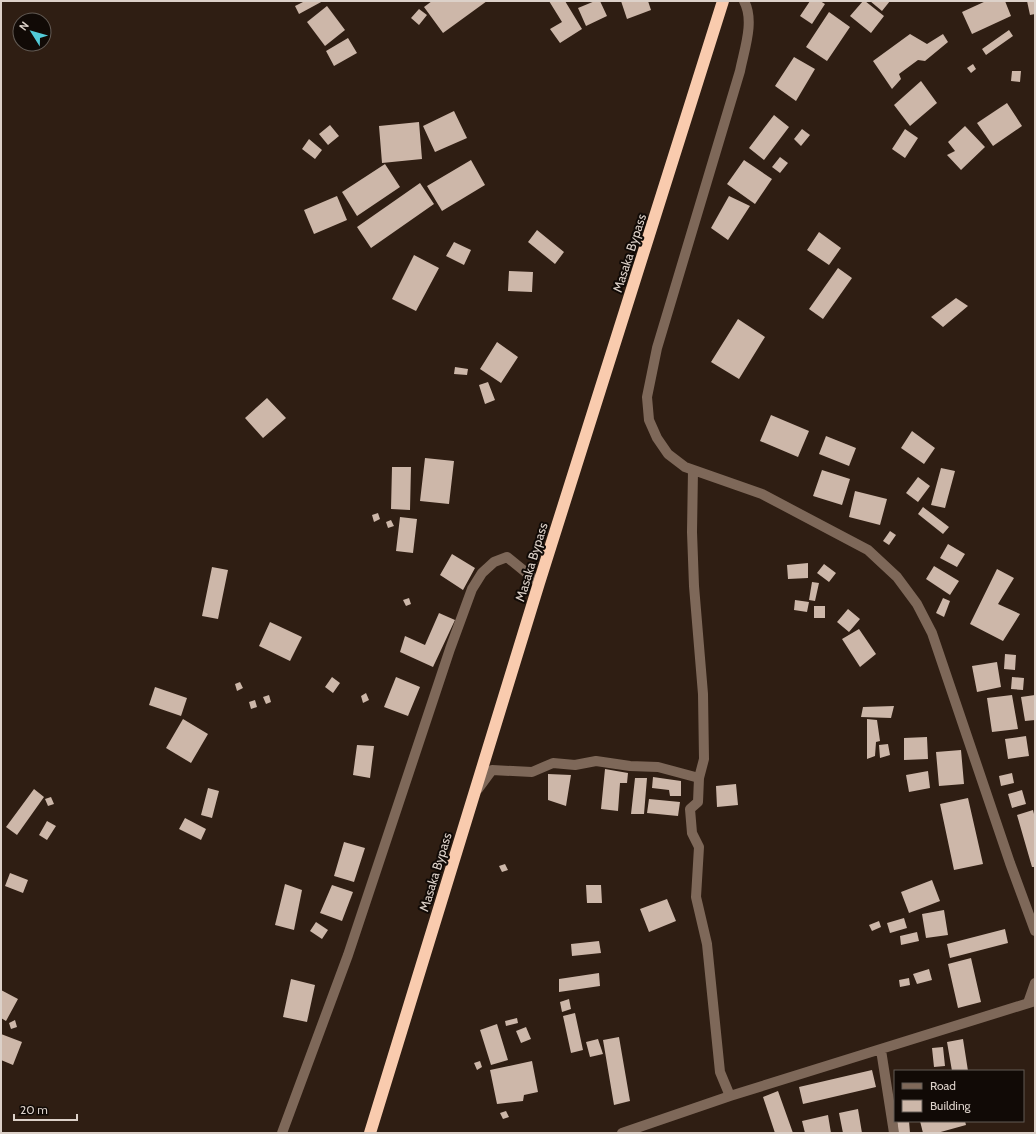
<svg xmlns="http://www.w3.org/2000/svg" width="1036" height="1134" font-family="Cabin,sans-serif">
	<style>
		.building { fill: #cdb7a9 }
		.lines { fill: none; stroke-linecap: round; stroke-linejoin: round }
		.minor { stroke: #7e6859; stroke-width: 10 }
		.highway { stroke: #f9cbae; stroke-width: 12 }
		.labels { text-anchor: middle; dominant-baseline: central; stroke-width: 4; stroke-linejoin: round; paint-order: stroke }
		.street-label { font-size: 13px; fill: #dcd1c9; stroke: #110a06 }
	</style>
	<rect width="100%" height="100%" fill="#2f1e13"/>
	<path class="building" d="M305,1H323L299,14L295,6Z
		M432,1H487L443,33L424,7Z
		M549,1H565L582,29L560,43L550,29L562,22Z
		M595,1H600L607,16L586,26L578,8Z
		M621,1H648L651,10L627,19Z
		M810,1H820L825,4L812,24L800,16Z
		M863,1H865L884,16L871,33L850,16Z
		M870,1H890L882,11Z
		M986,1H1005L1011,16L972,34L962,12Z
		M1027,1H1035V14L1030,15Z
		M327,6L345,30L325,46L307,22Z
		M419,9L427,15L419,25L411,18Z
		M829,12L850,27L827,61L806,47Z
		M1009,30L1013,36L986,55L982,49Z
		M910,34L927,44L943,34L948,42L925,61L918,60L899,74L901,79L892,89L873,61Z
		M348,38L357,53L334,66L326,51Z
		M794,57L815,69L796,101L775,86Z
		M973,64L976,69L971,73L967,68Z
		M1012,71H1021L1020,82L1011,81Z
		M921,81L937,103L910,126L894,105Z
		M1007,103L1022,126L993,146L977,123Z
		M454,111L467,138L435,152L423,126Z
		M774,115L789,127L764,160L749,148Z
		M419,122L422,159L382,163L379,126Z
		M330,125L339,136L328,145L319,134Z
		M965,126L985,147L961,170L947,155L955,151L948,142Z
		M802,129L810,135L801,146L794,139Z
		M905,129L918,138L905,158L892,149Z
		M309,139L322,150L315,159L302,149Z
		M780,157L788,163L780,173L772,167Z
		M471,160L485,185L442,211L427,186Z
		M744,160L772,179L755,204L727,184Z
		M385,164L400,187L357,216L342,192Z
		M420,183L434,204L371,248L357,227Z
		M337,196L347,220L314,234L304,210Z
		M729,196L750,206L728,240L711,228Z
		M537,230L564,252L555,264L528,242Z
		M819,232L841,248L829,265L807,250Z
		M454,242L471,250L464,265L446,256Z
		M414,255L439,268L416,311L392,299Z
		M838,268L852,278L823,319L809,309Z
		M509,271L533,272L532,292L508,291Z
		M956,298L968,306L943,327L931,317Z
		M738,319L765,337L739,379L711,362Z
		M497,342L518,357L501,383L480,369Z
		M455,367L468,369L467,375L454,374Z
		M488,382L495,400L485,404L479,385Z
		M267,398L286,418L263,438L245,418Z
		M771,415L809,431L798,457L760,441Z
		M912,431L935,448L924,464L901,448Z
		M826,436L856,448L849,466L819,454Z
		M425,458L454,461L449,504L420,501Z
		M392,467H411L410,510L391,509Z
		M941,468L955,471L945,508L931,505Z
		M822,470L850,479L842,505L813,496Z
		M918,477L930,486L918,502L906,493Z
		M855,491L887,499L880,525L849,517Z
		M923,507L949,527L943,534L918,514Z
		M378,513L380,519L374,522L372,515Z
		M400,517L417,519L413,553L396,551Z
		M391,520L394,526L388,528L386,522Z
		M890,531L896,535L889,545L883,541Z
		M948,544L965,554L957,567L940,558Z
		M452,554L475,568L463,590L440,575Z
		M808,563V578L788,579L787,565Z
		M824,564L836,573L829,582L817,573Z
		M934,566L959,581L950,595L926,579Z
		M212,567L228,570L218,619L202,616Z
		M997,569L1014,578L998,604L1020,614L1003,641L970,624Z
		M812,582L819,583L815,601L809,600Z
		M409,598L411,604L406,606L403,600Z
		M943,598L950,601L944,617L936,613Z
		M795,600L809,602L807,612L794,610Z
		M814,606H825V618H814Z
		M848,609L860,619L849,632L837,622Z
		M439,613L455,620L433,667L400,652L405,636L425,645Z
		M270,622L302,637L290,661L259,646Z
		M859,629L876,654L860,667L842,639Z
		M1005,654L1016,655L1015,670L1004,669Z
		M997,662L1001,687L977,692L972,666Z
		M332,677L340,683L333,693L325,687Z
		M396,677L420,687L408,716L384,707Z
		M1012,677L1024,678L1023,690L1011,689Z
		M240,682L243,688L237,691L235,684Z
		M155,687L187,698L181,716L149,705Z
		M366,693L369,700L363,703L361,696Z
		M269,695L271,702L266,704L263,697Z
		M1012,695L1018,729L992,732L987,698Z
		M1035,695V720L1025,721L1021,697Z
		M255,700L257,707L251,709L249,702Z
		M894,706L891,718L861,717L863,707Z
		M183,719L208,734L191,763L166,748Z
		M867,719L877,720L880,741L876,742L875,756L867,759Z
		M1026,736L1029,756L1008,759L1005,739Z
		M927,737L928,759L904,760V738Z
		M888,744L890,755L880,758L879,745Z
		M357,745L374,746L370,778L353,775Z
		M961,750L964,784L939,786L936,752Z
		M605,769L628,773L627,783H620L618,811L601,809Z
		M928,771L930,788L909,792L906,775Z
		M1012,773L1014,783L1001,786L999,776Z
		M548,774L571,775L566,806L548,800Z
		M653,777L681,781V796H670L669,790L652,788Z
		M635,778H647L644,814H631Z
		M736,784L738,805L717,807L716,786Z
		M208,788L219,791L212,818L201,815Z
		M34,789L44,797L17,835L6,827Z
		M1022,790L1026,804L1012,808L1008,794Z
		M51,797L54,804L48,806L45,799Z
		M968,798L983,864L954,870L940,804Z
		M649,799L680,802L678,816L647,813Z
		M1033,810L1035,818V867H1032L1017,815Z
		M185,818L206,829L201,840L179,829Z
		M47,821L56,826L47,840L39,835Z
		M344,842L365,848L354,882L334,876Z
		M505,864L508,870L502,872L499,866Z
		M10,873L28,880L23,893L5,886Z
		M932,880L940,901L909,913L901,892Z
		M285,884L302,890L294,930L275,925Z
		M332,885L353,892L342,921L320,913Z
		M586,885H601L602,903H587Z
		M667,899L676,921L649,932L640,909Z
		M944,910L948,935L926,938L922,914Z
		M904,918L907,928L890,933L887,923Z
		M879,921L881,927L872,931L869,925Z
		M316,922L328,930L322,939L310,931Z
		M1005,929L1008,943L950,958L947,944Z
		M917,932L919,941L901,945L900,936Z
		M599,941L601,953L572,956L571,944Z
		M971,958L981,1002L958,1008L948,964Z
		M929,969L932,980L917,984L913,974Z
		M599,973L600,986L559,992V979Z
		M909,978L910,985L900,987L899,980Z
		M291,979L315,985L307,1022L283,1017Z
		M1,990L18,999L6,1021L1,1018Z
		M569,999L571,1009L562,1012L560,1002Z
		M575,1013L583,1050L571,1053L563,1016Z
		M517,1018L518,1023L506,1026L505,1021Z
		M15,1020L17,1027L11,1029L9,1023Z
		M497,1024L508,1060L491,1065L480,1030Z
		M526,1027L531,1039L521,1043L516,1031Z
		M1,1034L22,1042L13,1065L1,1060Z
		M619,1037L630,1101L614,1105L603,1040Z
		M598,1039L603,1054L590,1057L586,1042Z
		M963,1039L968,1071H952L947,1042Z
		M943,1047L945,1066L934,1067L932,1048Z
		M480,1061L482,1067L477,1070L474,1063Z
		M532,1061L538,1092L524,1095L523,1101L497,1104L490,1070Z
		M872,1070L876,1087L803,1104L799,1087Z
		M778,1091L793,1133H775L763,1097Z
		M858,1109L862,1133H843L839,1113Z
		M506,1111L509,1117L503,1119L500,1113Z
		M828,1115L831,1133H805L802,1121Z
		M897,1121H909L910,1133H898Z
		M920,1121H965L966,1125L937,1133H923Z"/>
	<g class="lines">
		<path class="minor" d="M744,1C755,21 744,50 740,71L657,348L647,397L649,420L657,438L668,454L685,467L762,494L868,550L897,577L917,604L932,633L1010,863L1035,931
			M693,470L692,532L694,586L703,694L704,759L699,778L698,802L690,809L692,833L699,847L696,897L707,944L720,1072L730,1096
			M478,789L492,770L532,772L553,763L575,765L596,761L630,766L658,767L699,778
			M1028,1003L1035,983
			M881,1050L894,1133
			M282,1133L348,955L450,649L472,589L482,573L494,562L507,557L539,583
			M622,1133L730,1096L1035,1001"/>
		<path class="highway" d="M370,1133L539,583L723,1"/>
	</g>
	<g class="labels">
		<g class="street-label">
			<text transform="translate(629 253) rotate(-72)">Masaka Bypass</text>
			<text transform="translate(531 562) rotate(-73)">Masaka Bypass</text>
			<text transform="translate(435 872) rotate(-73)">Masaka Bypass</text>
		</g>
	</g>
	<rect width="1036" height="1134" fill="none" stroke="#dcd1c9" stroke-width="4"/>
	<rect x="894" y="1070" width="130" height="52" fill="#110a06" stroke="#625a54"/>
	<rect x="902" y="1083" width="20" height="6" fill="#7e6859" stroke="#625a54"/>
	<text x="930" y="1090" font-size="12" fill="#dcd1c9">Road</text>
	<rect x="902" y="1100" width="20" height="12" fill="#cdb7a9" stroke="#625a54"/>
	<text x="930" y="1110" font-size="12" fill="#dcd1c9">Building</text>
	<g transform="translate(32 32) rotate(307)"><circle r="19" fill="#110a06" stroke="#625a54"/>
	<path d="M0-3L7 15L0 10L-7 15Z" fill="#52cbd9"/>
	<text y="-6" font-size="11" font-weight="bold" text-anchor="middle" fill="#dcd1c9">N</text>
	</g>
	<path d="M14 1114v6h63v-6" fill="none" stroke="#dcd1c9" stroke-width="2"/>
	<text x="20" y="1114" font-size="12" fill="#dcd1c9" stroke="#110a06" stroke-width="3" paint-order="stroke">20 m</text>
</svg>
